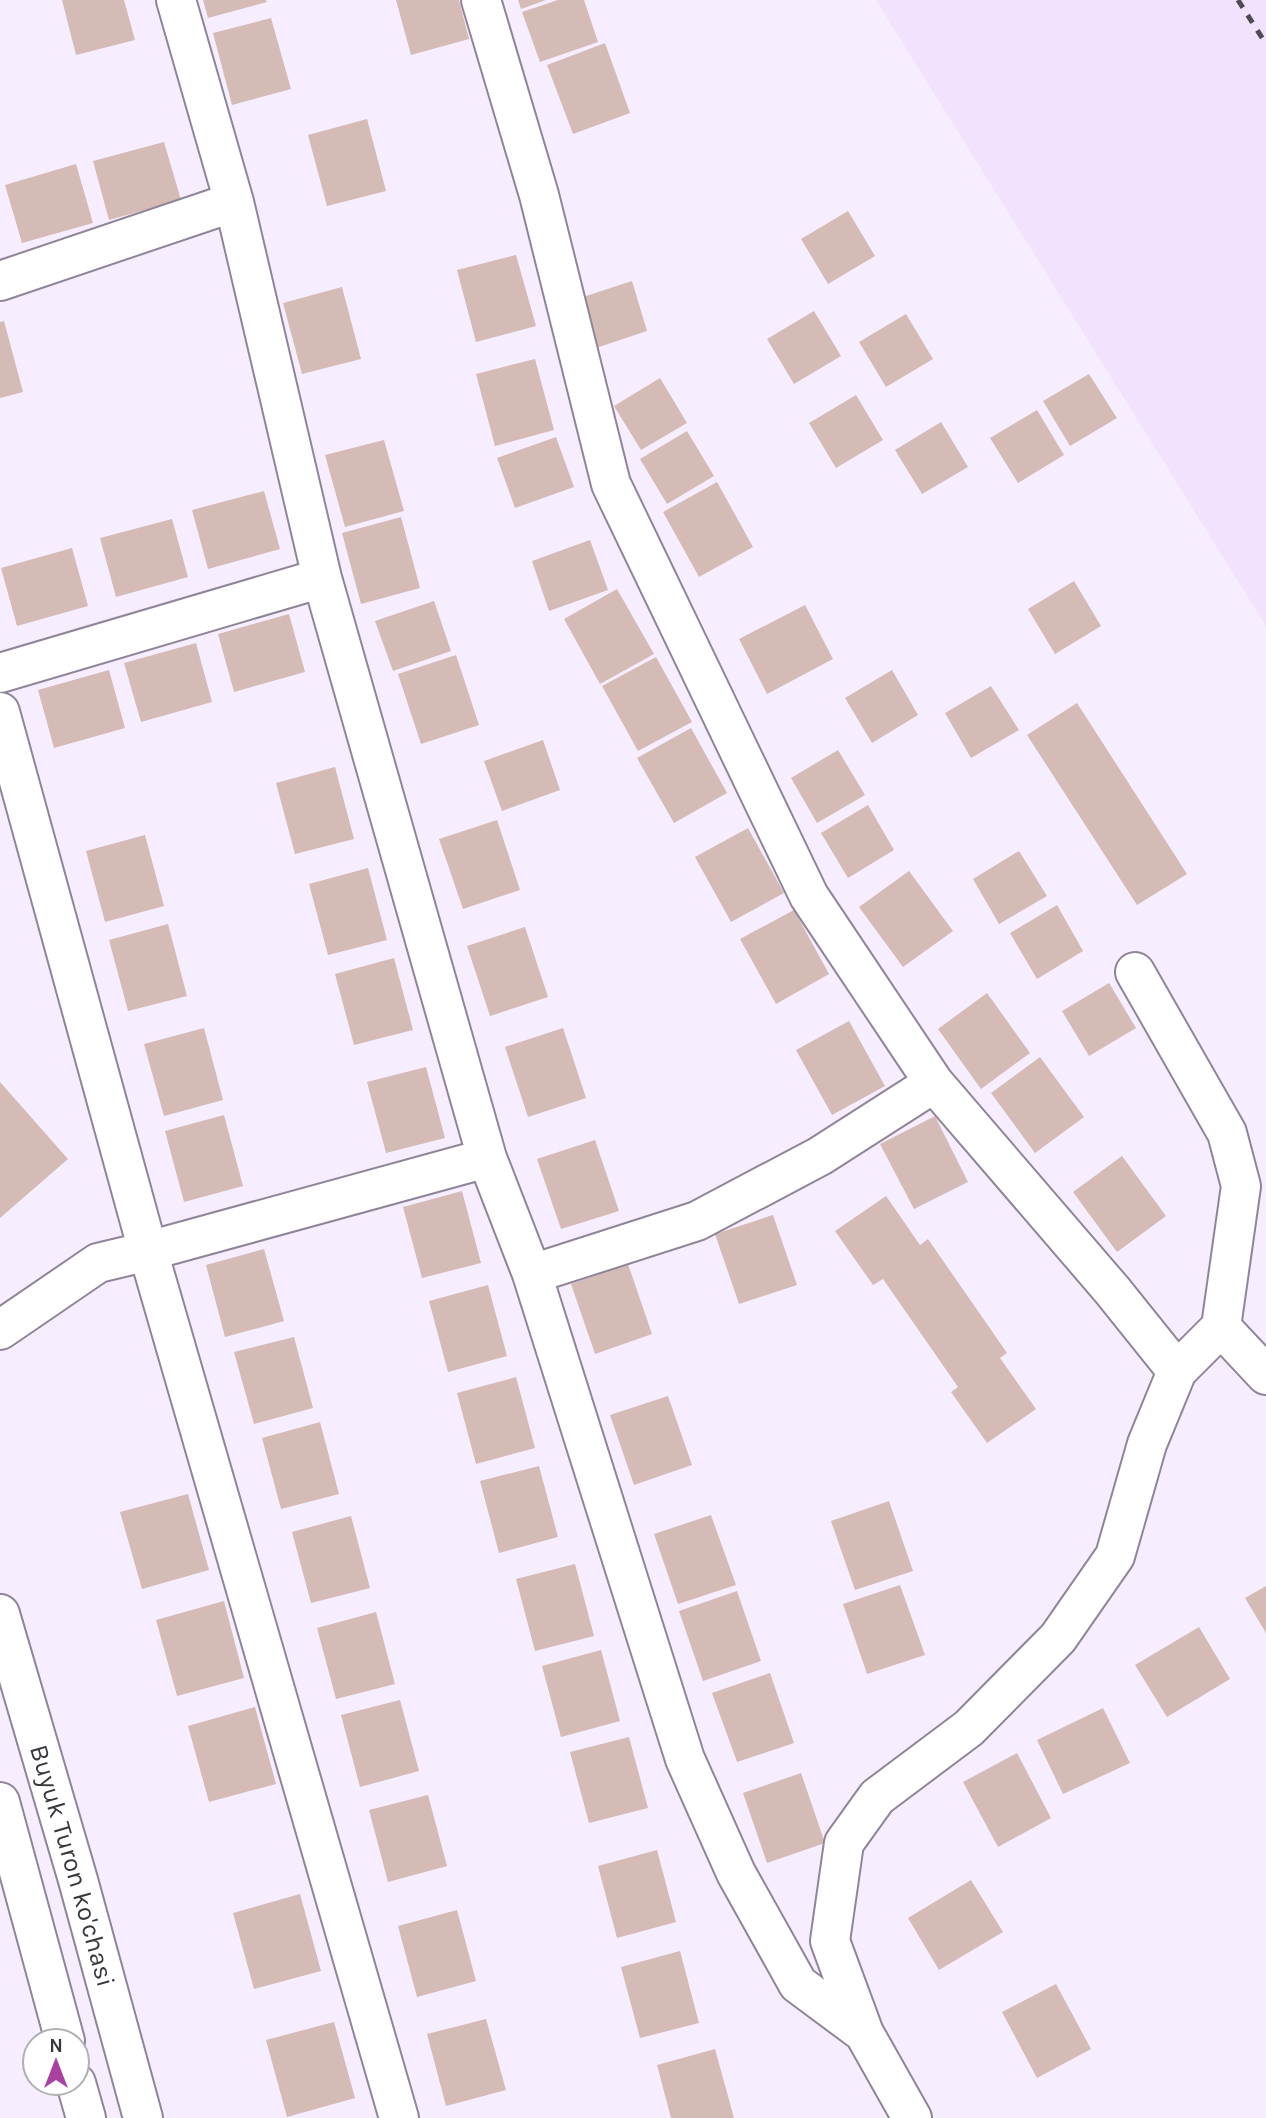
<svg xmlns="http://www.w3.org/2000/svg" width="1266" height="2118" font-family="Karla,sans-serif">
	<style>
		.built { fill: #f1e2fd }
		.building { fill: #d5bbb6 }
		.lines { fill: none; stroke-linecap: round; stroke-linejoin: round }
		.minor-casing { stroke: #908598; stroke-width: 42 }
		.major-casing { stroke: #908598; stroke-width: 42 }
		.minor { stroke: #fff; stroke-width: 38 }
		.major { stroke: #fff; stroke-width: 38 }
		.rail { stroke: #4f4a53; stroke-width: 5; stroke-dasharray: 9 9; stroke-linecap: butt }
		.labels { text-anchor: middle; dominant-baseline: central; stroke-width: 6; stroke-linejoin: round; paint-order: stroke }
		.street-label { font-size: 26px; fill: #3a363e; stroke: #fff }
	</style>
	<rect width="100%" height="100%" fill="#f6edfe"/>
	<path class="built" d="M876,0H1266V626Z"/>
	<path class="building" d="M62,0H124L135,40L76,55Z
		M203,0H266L267,2L208,18Z
		M396,0H459L469,39L411,55Z
		M518,0H546L521,9Z
		M558,0H584L598,42L540,62L522,12Z
		M271,18L291,89L232,105L213,33Z
		M605,43L630,113L573,134L547,65Z
		M367,119L386,191L327,206L308,135Z
		M164,142L181,200L109,220L93,161Z
		M76,164L93,223L22,243L5,185Z
		M848,211L875,256L828,284L801,239Z
		M516,255L536,326L476,342L457,270Z
		M632,281L647,331L596,348L580,298Z
		M342,287L361,359L302,374L283,303Z
		M814,311L841,356L794,384L767,339Z
		M906,314L933,359L886,387L859,342Z
		M4,321L23,392L0,398V322Z
		M535,359L554,430L495,446L476,374Z
		M1089,374L1117,418L1070,446L1043,401Z
		M660,378L687,423L641,450L614,406Z
		M856,395L883,440L836,468L809,423Z
		M1037,410L1064,455L1018,483L990,438Z
		M941,422L968,467L922,494L895,450Z
		M687,431L714,476L667,504L640,459Z
		M556,437L574,487L515,508L497,458Z
		M384,440L404,511L345,527L325,455Z
		M717,482L753,547L699,577L663,512Z
		M264,491L280,549L208,569L192,510Z
		M401,517L420,588L361,604L342,533Z
		M172,519L188,577L116,597L100,538Z
		M590,540L608,590L549,611L532,561Z
		M72,548L88,606L17,626L1,568Z
		M1074,581L1101,626L1055,654L1028,609Z
		M617,589L654,654L600,684L564,619Z
		M434,601L451,651L393,671L375,621Z
		M805,605L833,659L767,694L739,639Z
		M289,614L305,672L234,692L218,634Z
		M196,643L212,702L141,722L124,663Z
		M456,655L479,725L421,744L398,674Z
		M656,657L692,722L638,751L602,686Z
		M109,670L125,728L54,748L38,690Z
		M892,670L918,715L872,743L845,698Z
		M991,686L1019,730L971,758L945,713Z
		M1077,703L1187,874L1137,905L1027,735Z
		M691,728L727,793L674,823L637,758Z
		M543,740L560,790L502,811L484,761Z
		M838,750L865,795L817,823L791,778Z
		M335,767L354,839L295,854L276,783Z
		M868,805L894,850L848,878L821,833Z
		M497,820L520,890L463,909L439,839Z
		M748,828L784,893L731,922L695,857Z
		M145,835L164,906L105,922L86,851Z
		M1019,851L1047,896L999,924L973,879Z
		M368,868L387,940L328,955L309,884Z
		M909,871L953,931L903,967L859,907Z
		M1057,905L1083,951L1037,979L1010,933Z
		M794,910L829,974L776,1004L740,939Z
		M168,924L187,996L128,1011L109,940Z
		M525,927L548,997L490,1016L467,946Z
		M394,958L413,1030L354,1045L335,974Z
		M1109,983L1136,1028L1089,1056L1062,1011Z
		M987,993L1030,1053L981,1089L938,1029Z
		M849,1021L885,1086L832,1115L796,1050Z
		M204,1028L223,1100L164,1116L144,1044Z
		M563,1028L586,1098L528,1117L505,1047Z
		M1040,1057L1084,1117L1035,1153L991,1093Z
		M426,1067L445,1138L386,1153L367,1082Z
		M0,1082L68,1159L0,1218Z
		M224,1115L243,1186L184,1202L165,1131Z
		M935,1116L968,1182L914,1209L880,1144Z
		M595,1140L619,1211L561,1229L537,1159Z
		M1122,1156L1166,1216L1117,1252L1073,1192Z
		M462,1191L481,1263L422,1278L403,1207Z
		M886,1196L920,1245L928,1239L1007,1353L1000,1358L1036,1409L987,1443L951,1392L958,1387L883,1279L873,1285L835,1231Z
		M773,1215L797,1285L739,1304L715,1234Z
		M264,1249L284,1321L225,1337L206,1265Z
		M628,1264L652,1334L595,1354L571,1284Z
		M488,1285L507,1356L448,1372L429,1301Z
		M294,1337L313,1408L254,1424L234,1352Z
		M516,1377L535,1448L476,1464L457,1393Z
		M668,1396L692,1465L634,1485L610,1415Z
		M320,1422L339,1494L281,1509L262,1438Z
		M539,1466L558,1537L499,1553L480,1481Z
		M188,1494L209,1570L142,1589L120,1512Z
		M889,1501L913,1571L855,1590L831,1521Z
		M711,1515L736,1585L678,1604L654,1534Z
		M351,1516L370,1588L311,1603L292,1532Z
		M575,1564L594,1636L535,1651L516,1579Z
		M900,1585L925,1655L867,1674L843,1604Z
		M1266,1586V1633L1245,1598Z
		M737,1591L761,1661L703,1681L679,1611Z
		M224,1601L244,1678L177,1696L156,1620Z
		M376,1612L395,1684L336,1699L317,1628Z
		M1199,1627L1230,1679L1167,1717L1135,1665Z
		M601,1650L620,1721L561,1737L542,1666Z
		M770,1673L794,1743L737,1762L712,1693Z
		M400,1700L419,1771L360,1787L341,1715Z
		M255,1707L276,1784L209,1802L188,1726Z
		M1103,1708L1130,1763L1063,1794L1037,1740Z
		M629,1737L648,1808L589,1823L570,1752Z
		M1017,1753L1051,1818L998,1847L963,1782Z
		M801,1773L825,1843L767,1863L743,1793Z
		M428,1795L447,1866L388,1882L369,1810Z
		M657,1850L676,1922L617,1938L598,1866Z
		M971,1880L1003,1932L939,1970L908,1918Z
		M300,1894L321,1971L254,1989L233,1913Z
		M457,1910L476,1981L417,1997L398,1926Z
		M680,1951L699,2023L640,2038L621,1967Z
		M1056,1984L1091,2049L1037,2078L1002,2012Z
		M486,2019L506,2090L446,2106L427,2034Z
		M334,2022L355,2098L287,2117L266,2040Z
		M715,2049L734,2118H671L657,2065Z"/>
	<g class="lines">
		<defs>
			<path id="minor" d="M176,0L234,202L322,578L487,1158L532,1274L685,1759L736,1873L798,1984L864,2033L912,2118
				M481,0L539,195L611,484L809,896L934,1083L1112,1290L1177,1371L1221,1327L1266,1375
				M0,281L234,202
				M0,673L322,578
				M0,712L148,1251L399,2118
				M1135,972L1227,1133L1241,1186L1221,1327
				M532,1274L697,1221L820,1156L934,1083
				M0,1330L98,1263L148,1251L487,1158
				M864,2033L830,1941L844,1843L877,1797L969,1728L1058,1638L1115,1556L1147,1444L1177,1371"/>
			<g id="major">
				<path id="s1" d="M0,1614L78,1880L143,2118"/>
				<path d="M0,1802L65,2041"/>
				<path d="M76,2083L86,2118"/>
			</g>
		</defs>
		<use href="#minor" class="minor-casing"/>
		<use href="#major" class="major-casing"/>
		<use href="#minor" class="minor"/>
		<use href="#major" class="major"/>
		<path class="rail" d="M1238,0L1266,44"/>
	</g>
	<g class="labels">
		<g class="street-label">
			<text stroke="none"><textPath href="#s1" startOffset="262">Buyuk Turon ko'chasi</textPath></text>
		</g>
	</g>
	<g transform="translate(56 2062)"><circle r="33" fill="#ffffff" stroke="#b0afb2" stroke-width="2"/>
	<path d="M0-5L12 26L0 18L-12 26Z" fill="#a941a3"/>
	<text y="-10" font-size="19" font-weight="bold" text-anchor="middle" fill="#3a363e">N</text>
	</g>
</svg>
